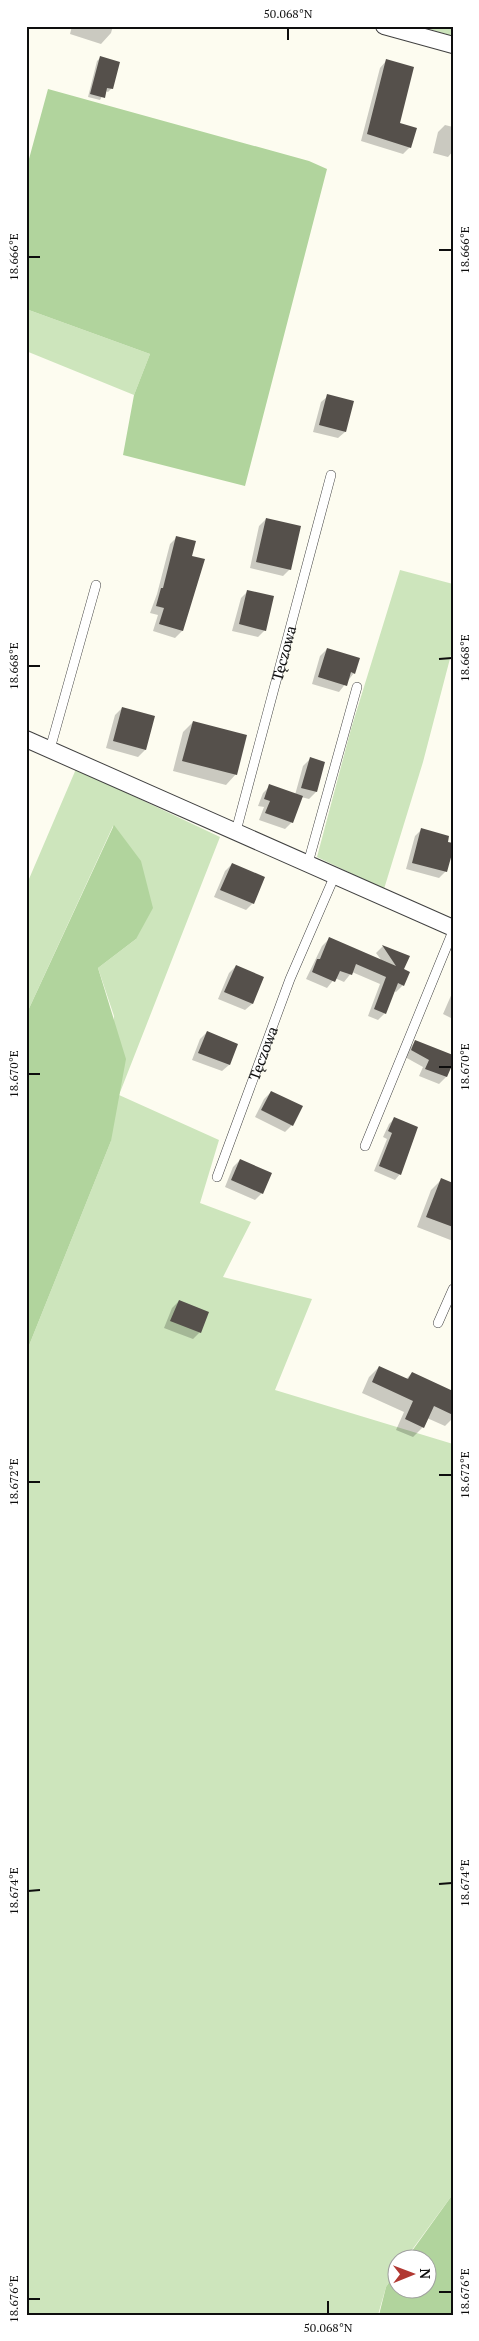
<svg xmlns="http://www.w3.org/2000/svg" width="479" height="2341" font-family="'PT Serif',serif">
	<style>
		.green { fill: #cde5bc }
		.forest { fill: #b1d49d }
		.shadow { fill: #0003 }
		.building { fill: #55504b }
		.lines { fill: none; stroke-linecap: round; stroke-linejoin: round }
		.service-casing { stroke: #414141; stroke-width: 10 }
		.minor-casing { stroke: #414141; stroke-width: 18 }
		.service { stroke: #fff; stroke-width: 9 }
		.minor { stroke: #fff; stroke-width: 16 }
		.ticks { fill: none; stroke: #0e0e0e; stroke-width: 2 }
		.labels { text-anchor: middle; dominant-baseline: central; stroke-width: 5; stroke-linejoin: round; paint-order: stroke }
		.street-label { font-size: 15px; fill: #0e0e0e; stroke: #fff }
		.neatline { fill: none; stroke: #0e0e0e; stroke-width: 2 }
		.ticks-label { font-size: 12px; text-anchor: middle; fill: #0e0e0e }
	</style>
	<rect width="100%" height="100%" fill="#fdfcf0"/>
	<path class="green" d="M419,26H453V36Z
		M26,309L150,354L134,395L26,351Z
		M400,570L453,584V647L423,762L384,889L317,857L351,729Z
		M76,769L220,837L119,1095L219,1140L200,1203L251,1222L223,1277L312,1299L275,1390L453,1444V2194L406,2258H396V2272L386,2287L378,2315H26V1353L111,1141L114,1016L98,968L136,939L113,826L26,1015V886Z"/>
	<path class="forest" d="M48,89L309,161L327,169L245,486L123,455L134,395L150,354L26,309V170Z
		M114,825L141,861L153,908L136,939L98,968L126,1059L111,1141L26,1353V1015Z
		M453,2194V2315H379L386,2287L396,2272V2288H426V2258H407Z"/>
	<path class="shadow" d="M72,26H113L111,33L101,44L70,34Z
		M100,58L112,88L108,92L105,91L100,100L88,97L97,61Z
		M386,61L399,124L410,147L403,154L361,141L380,68Z
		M445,125L453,127V151L448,157L433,153L438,132Z
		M328,396L345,432L338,438L313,432L321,402Z
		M266,519L290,569L283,576L250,568L259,526Z
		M177,537L190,557L204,560L182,631L175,638L153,631L158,615L150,613L157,594L170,544Z
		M248,591L265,630L258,637L232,631L241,598Z
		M327,649L354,673L339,692L312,684L320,656Z
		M122,708L154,717L145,750L138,757L106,748L115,715Z
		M193,722L236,774L226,785L173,771L183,732Z
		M310,759L324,763L316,792L309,799L301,797L292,822L285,829L259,820L264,807L258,806L263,793L270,786L295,795L303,766Z
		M422,829L446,871L439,878L406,869L415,836Z
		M232,864L253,903L246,910L214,897L225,871Z
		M329,939L382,961L376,953L383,946L408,956L403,970V985L396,992L394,991L385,1013L378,1020L368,1016L380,984L352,972L344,982L335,978L327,988L306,979L322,946Z
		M236,966L263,978L252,1004L245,1010L218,999L229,973Z
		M453,991V1019L443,1014Z
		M207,1032L237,1044L229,1065L222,1071L192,1060L200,1039Z
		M416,1041L450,1056L453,1049V1066L451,1065L446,1077L439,1084L419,1076L423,1067L405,1057L409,1048Z
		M271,1092L292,1125L285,1132L255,1117L264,1099Z
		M394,1119L400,1174L395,1180L374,1171L387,1139L383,1137L389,1124Z
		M240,1160L262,1193L255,1200L225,1187L233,1167Z
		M441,1180L453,1184V1241L417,1227L431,1190Z
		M179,1301L200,1332L193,1339L164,1328L172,1308Z
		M379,1367L406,1379L412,1373L453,1392V1418L445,1426L427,1418L423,1427L413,1437L396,1430L404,1412L362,1393L369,1377Z"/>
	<path class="building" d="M100,56L120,62L113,89L107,88L105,98L90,94Z
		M386,59L414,67L400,123L417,128L411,148L367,134Z
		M327,394L354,401L346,432L319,425Z
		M266,518L301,526L291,570L256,562Z
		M176,536L196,541L192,556L205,559L183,631L159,624L164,608L156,606L161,588H163Z
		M247,590L274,596L266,631L239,624Z
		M327,648L360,658L355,674L351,672L347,686L318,677Z
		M122,707L155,716L146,750L113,741Z
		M193,721L247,735L237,775L182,761Z
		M310,757L325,762L317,792L301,788Z
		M269,784L303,796L293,823L265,813L270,801L264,799Z
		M421,828L449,836L448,842L453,843V850L447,872L412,863Z
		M232,863L265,877L254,904L220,890Z
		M329,937L396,966L382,945L410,956L404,969L410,972L404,986L398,983L386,1014L374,1009L386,977L356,964L352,975L340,971L335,982L312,972L317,959H320Z
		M236,965L264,977L253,1004L224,992Z
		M207,1031L238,1044L230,1065L198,1053Z
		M415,1040L453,1055V1063L447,1077L425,1069L429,1060L411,1050Z
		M271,1091L303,1106L293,1126L261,1110Z
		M394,1117L418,1127L401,1175L379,1166L392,1133L388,1131Z
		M240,1159L272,1173L263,1194L231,1180Z
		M441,1178L453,1183V1227L426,1217Z
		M179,1300L209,1312L201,1333L170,1321Z
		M379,1366L408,1379L412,1372L453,1391V1415L434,1406L424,1428L405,1419L413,1401L372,1382Z"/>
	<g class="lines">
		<defs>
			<g id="service">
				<path d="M50,749L96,585"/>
				<path id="s1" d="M236,831L331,475"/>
				<path d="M308,863L357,687"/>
				<path d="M365,1146L453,931"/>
				<path id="s2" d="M217,1177L290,979L335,875"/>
				<path d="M438,1323L453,1289"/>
			</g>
			<path id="minor" d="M384,26L453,45
				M26,739L453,928"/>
		</defs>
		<use href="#service" class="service-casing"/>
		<use href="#minor" class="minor-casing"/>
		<use href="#service" class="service"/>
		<use href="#minor" class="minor"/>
	</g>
	<path class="ticks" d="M288,28V40M439,250H452M28,257H40M439,659L452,658M28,666H40M439,1067H452M28,1074H40M439,1475H452M28,1482H40M439,1884L452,1883M28,1891L40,1890M439,2292H452M28,2299H40M328,2301V2314"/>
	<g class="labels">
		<g class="street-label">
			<text stroke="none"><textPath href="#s1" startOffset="184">Tęczowa</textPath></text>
			<text stroke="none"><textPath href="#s2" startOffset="132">Tęczowa</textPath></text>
		</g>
	</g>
	<rect width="479" height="2341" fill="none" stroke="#ffffff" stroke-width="55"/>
	<g transform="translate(412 2274) rotate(89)"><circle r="24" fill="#ffffff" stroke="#9f9f9f"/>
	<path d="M0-4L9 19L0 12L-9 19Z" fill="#b13832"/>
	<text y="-8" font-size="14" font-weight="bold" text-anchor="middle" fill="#0e0e0e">N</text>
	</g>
	<rect x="28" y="28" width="424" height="2286" class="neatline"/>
	<g class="ticks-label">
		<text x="288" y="18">50.068°N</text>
		<text transform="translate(465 250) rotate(-90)" y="4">18.666°E</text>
		<text transform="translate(14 257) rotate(-90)" y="4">18.666°E</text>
		<text transform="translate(465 658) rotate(-90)" y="4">18.668°E</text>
		<text transform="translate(14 666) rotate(-90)" y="4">18.668°E</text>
		<text transform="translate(465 1067) rotate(-90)" y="4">18.670°E</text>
		<text transform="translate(14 1074) rotate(-90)" y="4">18.670°E</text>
		<text transform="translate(465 1475) rotate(-90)" y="4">18.672°E</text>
		<text transform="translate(14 1482) rotate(-90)" y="4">18.672°E</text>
		<text transform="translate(465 1883) rotate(-90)" y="4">18.674°E</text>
		<text transform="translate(14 1891) rotate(-90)" y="4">18.674°E</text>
		<text transform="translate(465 2292) rotate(-90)" y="4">18.676°E</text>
		<text transform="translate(14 2299) rotate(-90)" y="4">18.676°E</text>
		<text x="328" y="2332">50.068°N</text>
	</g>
</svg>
